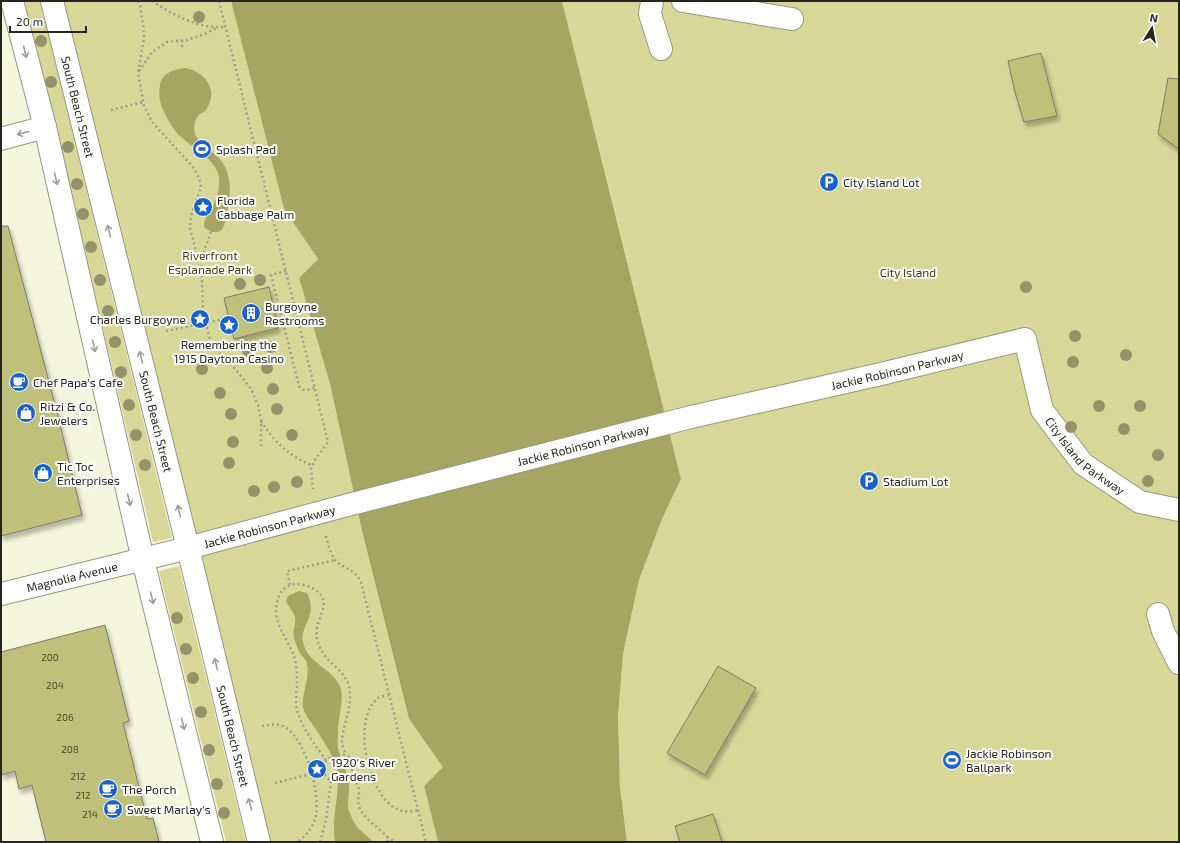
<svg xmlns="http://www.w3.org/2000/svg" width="1180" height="843" font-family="'Exo 2',sans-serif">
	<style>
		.green { fill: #d7d898 }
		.water { fill: #a6a662 }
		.building { fill: #bfc07a; stroke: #7b7c67; filter: url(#shadow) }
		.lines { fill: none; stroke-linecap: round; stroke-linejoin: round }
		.minor-casing { stroke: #969781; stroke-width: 24 }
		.path { stroke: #9d9d8c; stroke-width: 2.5; stroke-dasharray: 2 3; stroke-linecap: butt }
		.minor { stroke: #fff; stroke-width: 22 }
		.tree { fill: #93936a }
		.oneway { stroke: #9d9d99 }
		.labels { text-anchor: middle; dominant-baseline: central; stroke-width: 4; stroke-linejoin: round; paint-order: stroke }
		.number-label { font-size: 10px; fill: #4c4c34 }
		.street-label { font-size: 12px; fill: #26261d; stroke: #fff }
		.poi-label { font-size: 12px; fill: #26261d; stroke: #fff; text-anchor: start }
		.park-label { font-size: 12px; fill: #42420b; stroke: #fff }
	</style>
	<defs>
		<filter id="shadow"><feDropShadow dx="2.5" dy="4.5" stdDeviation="2" flood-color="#0004"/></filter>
	</defs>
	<rect width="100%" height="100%" fill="#f5f6de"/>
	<path class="green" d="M24,1H40L172,538L153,542L53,114Z
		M52,1H231L284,209L318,259L299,278L330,384L363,535L409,719L444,767L424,786L438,842H259Z
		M562,1H1179V842H627L620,787L618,716L623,654L639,580L662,519L681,479Z
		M179,566L246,842H226L159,571Z"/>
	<path class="water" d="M231,1H562L681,479L662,519L639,580L623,654L618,716L620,787L627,842H438L424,786L443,767L409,719L363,535L330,384L299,278L318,259L284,209Z
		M185,68C204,71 219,89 207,108C206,112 203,112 200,114C195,118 193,127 195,134C199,144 209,149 217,156C233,172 231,193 227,213C225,221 225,229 218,232H211L204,227V224C205,218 209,213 212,208C218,198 221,184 218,173C212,157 193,148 181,137C173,130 169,121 164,112C160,103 158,96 160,85C162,73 174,69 185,68Z
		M299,591L307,593C319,616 299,626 303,642C307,664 334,668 341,689C344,699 338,719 338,731C338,737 337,746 339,752C341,763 348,772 349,784C350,793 346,803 349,811C351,816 354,823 357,827C361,832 368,836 373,842H335C331,821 339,797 338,775C337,761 324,742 317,731C312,723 305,716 303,707C301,695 310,679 307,665C307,660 304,658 301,655C299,652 295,642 294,638C292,631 296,624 295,617C293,610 288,607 286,601L288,596Z"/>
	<path class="building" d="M1041,53L1057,116L1024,122L1015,92L1008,61Z
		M1168,78L1179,79V149L1158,134Z
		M1,226H8L58,416L82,515L1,536Z
		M269,287L278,328L234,339L224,298Z
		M105,625L129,721L123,723L147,819L153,818L159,842H46L32,785L19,789L15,771L1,775V652Z
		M718,666L756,688L705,775L667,753Z
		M713,814L722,842H680L675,826Z"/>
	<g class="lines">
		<defs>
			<g id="minor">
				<path d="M12,1L45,127L143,560L212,842"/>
				<path id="s1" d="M52,1L188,548L259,842"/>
				<path d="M652,1L650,14L661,49"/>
				<path d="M683,1L792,19"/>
				<path d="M1,139L45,127"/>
				<path id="s2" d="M1,594L188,548L344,506L691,417L881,374L1025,339L1042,410L1083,464L1140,502L1179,510"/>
				<path d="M1158,614L1163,631L1179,663"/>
			</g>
		</defs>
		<use href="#minor" class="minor-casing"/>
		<path class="path" d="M138,1L140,5L143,24L144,38L138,73L144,106L152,122L193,167L199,178L201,187L191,216L190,228L197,255L201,260
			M152,1C173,15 199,29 225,27
			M219,1L328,442L315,460L311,469L313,489
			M182,40V50
			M139,71L152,52L167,42L187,40L207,33L216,28
			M111,110L143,102
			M211,232L201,260L203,308L206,323L229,318
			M286,271L271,275L299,386C303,392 308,390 314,388
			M166,331L206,323L211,345L232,365L244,380L251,389L258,405L261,420V446
			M261,421C275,443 288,455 313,466
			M326,536C328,544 330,553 335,560C344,569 355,569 361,582L426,842
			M290,585L287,571L336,560
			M389,695C386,696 381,696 378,698C350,719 369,803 402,811C407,812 413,811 418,810
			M262,726C270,725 278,723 285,727C306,740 320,792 316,815C314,827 306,836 297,842
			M326,760C317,748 304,730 299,716C293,701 298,692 297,677C297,671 296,663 294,656C288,639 272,622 277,603C278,595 283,587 291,585C297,583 306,585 312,588C331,598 322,610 318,624C316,630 316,637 318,642C322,661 344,668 349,686C353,706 344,721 342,740C342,745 344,750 346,755
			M353,764L368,761
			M351,774L346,780C334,782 329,783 323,771L326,760C340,750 358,753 351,774C354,779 359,784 359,791C359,798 357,802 360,809C364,818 380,829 387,837
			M275,783L323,771
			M320,842L326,820L331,781
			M388,842L387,837L395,842"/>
		<use href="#minor" class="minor"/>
	</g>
	<g class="tree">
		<circle cx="199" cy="17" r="6"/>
		<circle cx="41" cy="41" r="6"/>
		<circle cx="51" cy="82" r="6"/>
		<circle cx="68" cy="147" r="6"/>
		<circle cx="77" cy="184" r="6"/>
		<circle cx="83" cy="214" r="6"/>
		<circle cx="91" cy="247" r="6"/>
		<circle cx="100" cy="280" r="6"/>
		<circle cx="260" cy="280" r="6"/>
		<circle cx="240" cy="284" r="6"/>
		<circle cx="1026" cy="287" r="6"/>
		<circle cx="108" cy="311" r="6"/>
		<circle cx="1075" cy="336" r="6"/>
		<circle cx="115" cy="342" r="6"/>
		<circle cx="271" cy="347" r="6"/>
		<circle cx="248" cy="351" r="6"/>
		<circle cx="1126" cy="355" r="6"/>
		<circle cx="1073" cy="362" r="6"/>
		<circle cx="267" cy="368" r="6"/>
		<circle cx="202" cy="369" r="6"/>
		<circle cx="121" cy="372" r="6"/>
		<circle cx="273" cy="389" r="6"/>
		<circle cx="220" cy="393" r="6"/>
		<circle cx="129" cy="405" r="6"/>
		<circle cx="1099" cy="406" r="6"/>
		<circle cx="1140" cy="406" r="6"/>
		<circle cx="277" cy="409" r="6"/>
		<circle cx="231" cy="414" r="6"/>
		<circle cx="1071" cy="427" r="6"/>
		<circle cx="1124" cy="429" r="6"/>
		<circle cx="136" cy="435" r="6"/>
		<circle cx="292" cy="435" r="6"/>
		<circle cx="233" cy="442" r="6"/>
		<circle cx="1158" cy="455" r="6"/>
		<circle cx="229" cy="463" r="6"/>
		<circle cx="145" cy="465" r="6"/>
		<circle cx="1148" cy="481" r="6"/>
		<circle cx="297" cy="482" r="6"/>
		<circle cx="274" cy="487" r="6"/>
		<circle cx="254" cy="491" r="6"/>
		<circle cx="177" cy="618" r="6"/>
		<circle cx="186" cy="649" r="6"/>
		<circle cx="193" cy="678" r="6"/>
		<circle cx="201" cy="712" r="6"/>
		<circle cx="209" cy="750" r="6"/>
		<circle cx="217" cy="784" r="6"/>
		<circle cx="224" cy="813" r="6"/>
	</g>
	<defs><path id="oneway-shaft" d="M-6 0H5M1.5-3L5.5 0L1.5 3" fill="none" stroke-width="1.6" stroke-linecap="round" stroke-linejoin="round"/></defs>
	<g class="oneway">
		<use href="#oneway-shaft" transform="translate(25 52) rotate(76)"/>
		<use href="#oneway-shaft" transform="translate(23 133) rotate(165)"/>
		<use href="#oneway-shaft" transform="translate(56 179) rotate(77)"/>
		<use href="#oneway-shaft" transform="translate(109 231) rotate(-104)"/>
		<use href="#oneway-shaft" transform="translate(94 346) rotate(77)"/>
		<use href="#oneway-shaft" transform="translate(141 357) rotate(-104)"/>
		<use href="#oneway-shaft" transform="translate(129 500) rotate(77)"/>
		<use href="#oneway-shaft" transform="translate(179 511) rotate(-104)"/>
		<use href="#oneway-shaft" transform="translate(152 598) rotate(76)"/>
		<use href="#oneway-shaft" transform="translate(216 664) rotate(-104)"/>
		<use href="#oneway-shaft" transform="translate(183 724) rotate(76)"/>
		<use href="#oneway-shaft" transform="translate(250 804) rotate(-104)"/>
	</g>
	<defs>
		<symbol id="stadium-disc" viewBox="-11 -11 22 22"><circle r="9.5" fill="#1862cd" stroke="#fff"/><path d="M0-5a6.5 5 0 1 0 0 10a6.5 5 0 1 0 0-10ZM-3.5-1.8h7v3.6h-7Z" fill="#fff"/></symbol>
		<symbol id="parking-disc" viewBox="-11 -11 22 22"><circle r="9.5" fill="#1862cd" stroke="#fff"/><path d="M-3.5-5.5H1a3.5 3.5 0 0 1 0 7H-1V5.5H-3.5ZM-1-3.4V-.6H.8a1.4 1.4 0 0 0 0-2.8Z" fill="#fff"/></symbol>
		<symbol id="sight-disc" viewBox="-11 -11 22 22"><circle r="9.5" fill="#1862cd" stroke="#fff"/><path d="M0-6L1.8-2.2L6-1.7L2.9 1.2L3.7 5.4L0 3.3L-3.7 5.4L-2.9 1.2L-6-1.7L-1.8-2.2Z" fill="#fff"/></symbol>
		<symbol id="building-disc" viewBox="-11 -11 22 22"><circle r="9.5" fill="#1862cd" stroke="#fff"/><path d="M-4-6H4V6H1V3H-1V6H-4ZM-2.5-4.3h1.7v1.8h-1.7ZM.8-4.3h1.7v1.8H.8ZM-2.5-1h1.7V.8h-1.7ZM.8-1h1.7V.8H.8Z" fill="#fff"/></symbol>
		<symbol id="cafe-disc" viewBox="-11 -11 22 22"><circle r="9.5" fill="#1862cd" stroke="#fff"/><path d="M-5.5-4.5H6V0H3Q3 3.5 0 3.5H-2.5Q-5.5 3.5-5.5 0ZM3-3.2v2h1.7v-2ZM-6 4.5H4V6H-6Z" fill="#fff"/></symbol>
		<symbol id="shop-disc" viewBox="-11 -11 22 22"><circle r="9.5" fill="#1862cd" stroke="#fff"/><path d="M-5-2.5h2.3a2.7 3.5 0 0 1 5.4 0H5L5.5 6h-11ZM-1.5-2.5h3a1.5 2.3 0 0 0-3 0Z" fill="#fff"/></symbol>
	</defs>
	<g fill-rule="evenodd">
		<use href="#stadium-disc" x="191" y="138" width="22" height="22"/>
		<use href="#parking-disc" x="818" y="171" width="22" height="22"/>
		<use href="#sight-disc" x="192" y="196" width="22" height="22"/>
		<use href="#building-disc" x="240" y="302" width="22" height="22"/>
		<use href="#sight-disc" x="189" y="308" width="22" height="22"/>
		<use href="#sight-disc" x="218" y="314" width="22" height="22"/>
		<use href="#cafe-disc" x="8" y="371" width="22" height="22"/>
		<use href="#shop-disc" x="15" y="402" width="22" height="22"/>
		<use href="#shop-disc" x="32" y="462" width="22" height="22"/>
		<use href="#parking-disc" x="858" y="470" width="22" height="22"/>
		<use href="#stadium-disc" x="941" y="749" width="22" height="22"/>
		<use href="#sight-disc" x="306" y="758" width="22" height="22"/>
		<use href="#cafe-disc" x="97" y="778" width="22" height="22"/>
		<use href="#cafe-disc" x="102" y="798" width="22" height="22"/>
	</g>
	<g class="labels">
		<g class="number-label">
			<text x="50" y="657">200</text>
			<text x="55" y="685">204</text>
			<text x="65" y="717">206</text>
			<text x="70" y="749">208</text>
			<text x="78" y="776">212</text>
			<text x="83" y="795">212</text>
			<text x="90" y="814">214</text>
		</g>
		<g class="street-label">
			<text stroke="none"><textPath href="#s1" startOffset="109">South Beach Street</textPath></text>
			<text stroke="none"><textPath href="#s2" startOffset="924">Jackie Robinson Parkway</textPath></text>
			<text stroke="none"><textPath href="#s1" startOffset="433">South Beach Street</textPath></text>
			<text stroke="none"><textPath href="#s2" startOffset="601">Jackie Robinson Parkway</textPath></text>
			<text stroke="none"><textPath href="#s2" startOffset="1192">City Island Parkway</textPath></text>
			<text stroke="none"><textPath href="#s2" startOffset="277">Jackie Robinson Parkway</textPath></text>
			<text stroke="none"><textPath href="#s2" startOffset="73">Magnolia Avenue</textPath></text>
			<text stroke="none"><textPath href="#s1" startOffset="757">South Beach Street</textPath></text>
		</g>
		<g class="poi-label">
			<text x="216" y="149">Splash Pad</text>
			<text x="843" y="182">City Island Lot</text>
			<text x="217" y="200">Florida<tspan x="217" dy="14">Cabbage Palm</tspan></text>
			<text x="265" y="306">Burgoyne<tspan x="265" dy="14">Restrooms</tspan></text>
			<text x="186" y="319" text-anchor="end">Charles Burgoyne</text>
			<text x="229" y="344" text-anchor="middle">Remembering the<tspan x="229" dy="14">1915 Daytona Casino</tspan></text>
			<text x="33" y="382">Chef Papa's Cafe</text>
			<text x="40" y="406">Ritzi &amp; Co.<tspan x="40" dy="14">Jewelers</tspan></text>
			<text x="57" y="466">Tic Toc<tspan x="57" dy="14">Enterprises</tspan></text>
			<text x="883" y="481">Stadium Lot</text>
			<text x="966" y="753">Jackie Robinson<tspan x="966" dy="14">Ballpark</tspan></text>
			<text x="331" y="762">1920's River<tspan x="331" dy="14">Gardens</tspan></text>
			<text x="122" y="789">The Porch</text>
			<text x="127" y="809">Sweet Marlay's</text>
		</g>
		<g class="park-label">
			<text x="210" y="255">Riverfront<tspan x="210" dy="14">Esplanade Park</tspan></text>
			<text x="908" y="272">City Island</text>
		</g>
	</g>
	<rect width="1180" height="843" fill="none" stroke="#26261d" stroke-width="4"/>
	<g transform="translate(1152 28) rotate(11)" stroke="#ffffff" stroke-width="3" paint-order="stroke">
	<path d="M0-3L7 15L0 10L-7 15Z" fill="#26261d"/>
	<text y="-6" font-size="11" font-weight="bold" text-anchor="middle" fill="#26261d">N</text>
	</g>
	<path d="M10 26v6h76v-6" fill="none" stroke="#26261d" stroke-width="2"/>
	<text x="16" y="26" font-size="12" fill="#26261d" stroke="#ffffff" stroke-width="3" paint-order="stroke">20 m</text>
</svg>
